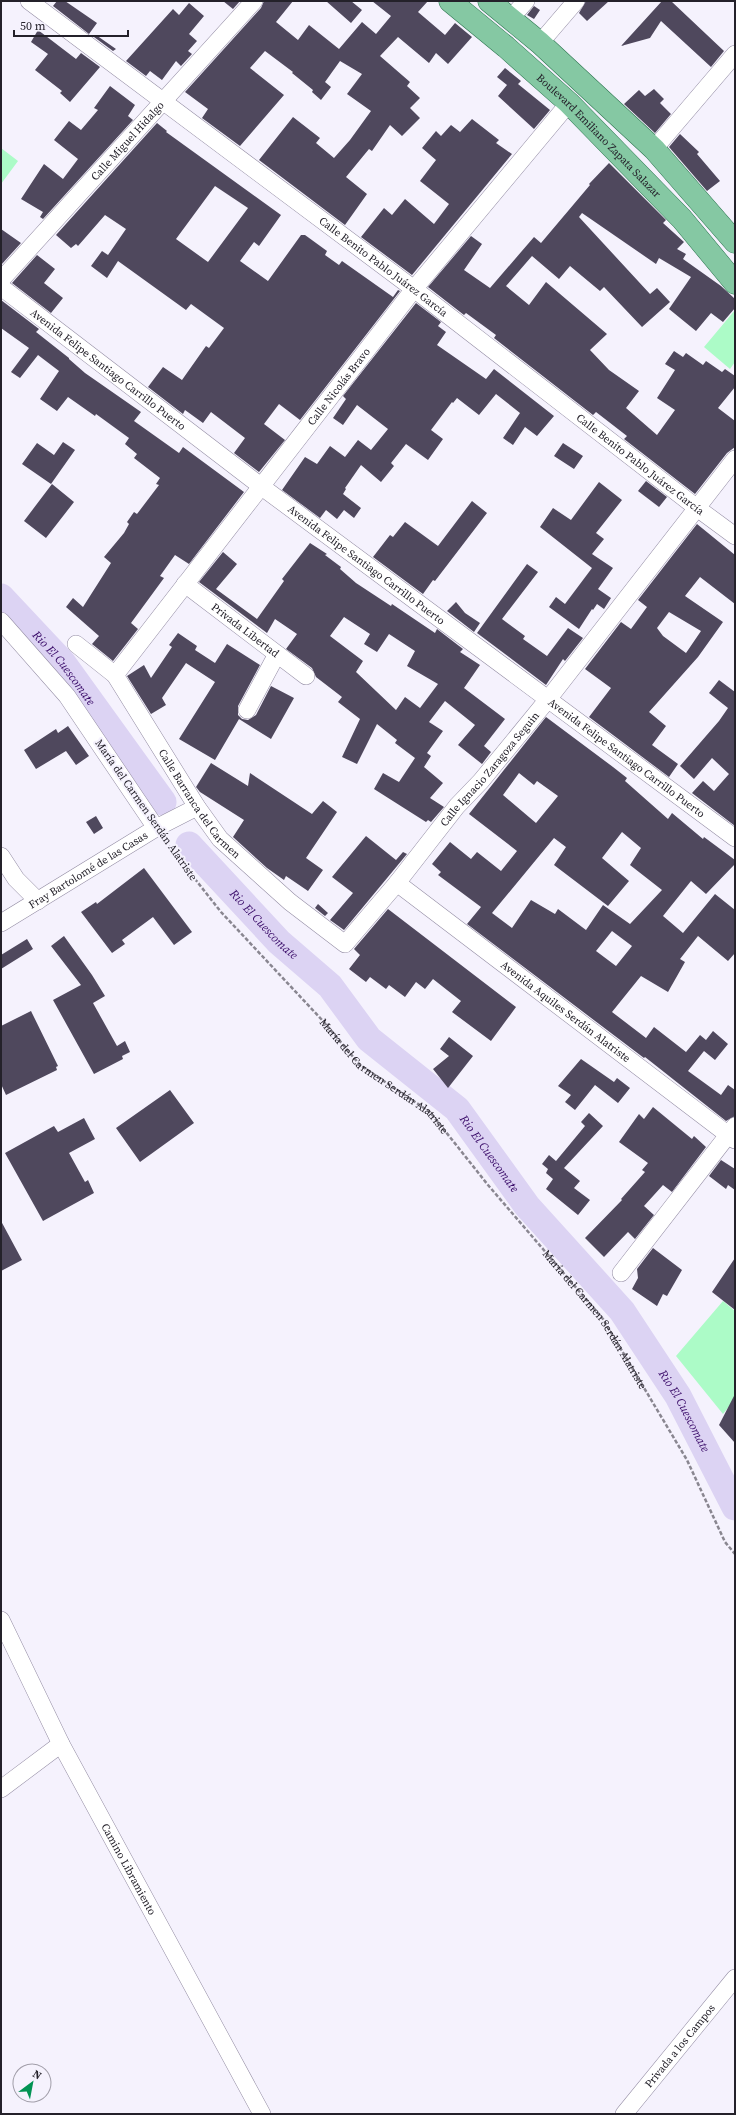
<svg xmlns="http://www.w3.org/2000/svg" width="736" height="2115" font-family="'Source Serif 4',serif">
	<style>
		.green { fill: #acfbc7 }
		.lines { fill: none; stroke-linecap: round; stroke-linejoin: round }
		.river { stroke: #dcd3f3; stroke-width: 27 }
		.building { fill: #4f485d; fill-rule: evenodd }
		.minor-casing { stroke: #948da4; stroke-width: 18 }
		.major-casing { stroke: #2e7650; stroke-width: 23 }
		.path { stroke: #898690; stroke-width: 2.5; stroke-dasharray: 4 2; stroke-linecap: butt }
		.minor { stroke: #fff; stroke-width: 17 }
		.major { stroke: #85c8a3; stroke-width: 22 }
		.labels { text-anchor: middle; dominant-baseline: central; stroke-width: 4; stroke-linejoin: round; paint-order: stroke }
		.street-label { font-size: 11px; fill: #24212a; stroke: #f5f2fd }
		.water-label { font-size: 12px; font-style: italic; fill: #3a0c69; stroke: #f5f2fd }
	</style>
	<rect width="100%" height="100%" fill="#f5f2fd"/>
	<path class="green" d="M1,148L18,161L1,184Z
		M735,310V362L730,369L704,347Z
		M723,1301L735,1311V1399L723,1414L676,1356Z"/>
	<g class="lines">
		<g class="river">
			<path id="s1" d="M1,597L62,662L163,802"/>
			<path id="s2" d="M189,845L279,942L330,986L369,1039L457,1109L527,1206L622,1311L678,1396L735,1507"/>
		</g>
	</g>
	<path class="building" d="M57,1H65L97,23L89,34L53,6Z
		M223,1H240L233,9Z
		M264,1H293L276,22L298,40L309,25L339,49L362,22L376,34L391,16L372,1H428L418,12L445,35L455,23L472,37L448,64L436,53L429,63L398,37L380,56L410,82L407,86L420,98L410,108L420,118L402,136L390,125L372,151L369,149L346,177L367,194L345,225L259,160L293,117L320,138L316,143L334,158L350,140L371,111L347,94L362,74L340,61L325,82L331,87L321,100L312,92L313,90L292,73L293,72L265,51L250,68L284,95L240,146L202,118L208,109L185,92L261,8Z
		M326,1H351L362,10L351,23Z
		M586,1H609L587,21L579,13Z
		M662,1H671L724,51L711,67L661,21L650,38L621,46Z
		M189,3L204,16L189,34L197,41L188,51L192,54L181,66L176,61L162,80L150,71L146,76L126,61L173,9L179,15Z
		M534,6L540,10L534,19L527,15Z
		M38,30L76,59L81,53L100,67L70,102L60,93L62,91L35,70L48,54L31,42Z
		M96,35L116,49L113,51L94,37Z
		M505,68L521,81L518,84L550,110L534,129L498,96L507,85L497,77Z
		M110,86L135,105L128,116L133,120L43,219L40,217L43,212L21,199L44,164L63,179L78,159L54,140L69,121L81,130L98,110L94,108Z
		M654,89L664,99L660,103L671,114L655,133L624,104L639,90L645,96Z
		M472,119L499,140L496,143L512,154L412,275L361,237L384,208L392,215L405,199L434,224L449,204L420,181L436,160L422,148L436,131L441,136L451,125L460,132Z
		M157,123L167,131L166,132L281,215L259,246L254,242L240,261L268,281L301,235H305L327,251L325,255L339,265L342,261L393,297L398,290L400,291L300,420L279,404L264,424L285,440L259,472L234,453L245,438L211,412L203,423L185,410L183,414L148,387L163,367L182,380L206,346L209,348L224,328L191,304L186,310L118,261L107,278L91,266L102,251L108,255L126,229L105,215L78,246L76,244L71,248L56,235ZM215,186L248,208L208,262L176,239Z
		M680,134L699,152L697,154L720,181L707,191L669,147Z
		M609,163L666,220L663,223L684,242L677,249L686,254L683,259L721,286L735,299V308L723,322L711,313L696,331L669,309L691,277L659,258L656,264L582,213L579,217L650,294L657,288L670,302L642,327L604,287L600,291L570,266L559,279L532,256L506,286L529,305L546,282L607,334L590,350L609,370L639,391L626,408L657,435L675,410L657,398L675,370L665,364L674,351L683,357L686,353L703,365L706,361L722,372L725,369L735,376V387L718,408L735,421V447L727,453L695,494L624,439L627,436L596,412L593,415L494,338L496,335L466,313L464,315L428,287L471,236L482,244L464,270L490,288L534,237L541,243L590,185L589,184Z
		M1,229L21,243L1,265Z
		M37,255L55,269L44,283L63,298L51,313L12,283Z
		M1,300L39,329L36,332L69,358V359L85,373L141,412L134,421L179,453L183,447L244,492L189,564L175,555L160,576L164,578L131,623L138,629L113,661L92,644L99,636L66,607L73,598L83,607L111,563L104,557L124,533L129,524L127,522L134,512L137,514L159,485L156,484L160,478L134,458L137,454L125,444L129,438L96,414L95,416L68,397L57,411L40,399L59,371L38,355L20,378L11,372L29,348L1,328Z
		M416,303L441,322L438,326L446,332L437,345L486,379L494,369L554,416L537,436L525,427L513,445L503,438L520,413L496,394L479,415L457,398L453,403L452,402L431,430L443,439L428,460L406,444L391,463L394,466L381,482L361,465L345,488L346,489L343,494L361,508L354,518L344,510L337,519L326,510L320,518L282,490L305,457L317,464L330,446L345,457L358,440L371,450L388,429L357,405L343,425L333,418L346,399L343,396Z
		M63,442L75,450L51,484L22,464L37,443L54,455Z
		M563,443L583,456L574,469L554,456Z
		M646,481L667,497L659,507L638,491Z
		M599,482L622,500L596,533L604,539L592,554L613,568L598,589L611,598L604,609L597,604L593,610L592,609L579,629L549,607L556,597L565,604L592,568L540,527L553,508L571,520Z
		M52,484L74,502L46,538L24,521Z
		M472,501L487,513L435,581L433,580L423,594L373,557L390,535L393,537L405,522L438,546Z
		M697,524L735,555V604L700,577L685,596L723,622L698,657L649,712L666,726L652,745L678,764L669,777L589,717L611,688L585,669L621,622L631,629L647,607L638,600ZM669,612L701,631L686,653L663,636L657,628Z
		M310,543L327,554L325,555L341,567L340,569L356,583L391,606L392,604L435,633L437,629L463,649L460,652L480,665L464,688L505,719L484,746L491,752L482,764L458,745L475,725L445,701L429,722L443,731L427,753L431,756L424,767L443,783L430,798L444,807L431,822L428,820L426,822L374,789L383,773L399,782L415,758L395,743L397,740L377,724L357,764L342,757L360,719L338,702L342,697L316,677L312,668L286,649L297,634L275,619L267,633L199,582L223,552L237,564L216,589L257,619L284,581L282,579ZM344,617L370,634L364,644L377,652L389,634L415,651L407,666L438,684L420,708L405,697L396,710L356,672L363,661L330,636Z
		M527,564L538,572L502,619L525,636L523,639L547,656L568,628L583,638L565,661L563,659L546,685L477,633Z
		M456,602L465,613L480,623L474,632L447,611Z
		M178,633L197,646L195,650L215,663L227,644L260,665L238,706V715L242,719L248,720L256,715L271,686L294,698L271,739L239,719L215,760L179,739L215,682L186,663L162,698L166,705L151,714L127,676L144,665L151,678L172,647L169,645Z
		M719,680L735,692V826L692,793L703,781L714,791L729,774L712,758L694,779L680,766L719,721L728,708L709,693Z
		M546,717L613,767L627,778L625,781L668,819L672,813L703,839L704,837L735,860V864L706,894L691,881L663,916L683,933L715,894L735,910V953L728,961L698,936L680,959L685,962L668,992L641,976L612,1012L646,1038L654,1027L686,1052L700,1035L706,1040L713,1031L728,1044L715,1060L704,1051L688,1071L721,1095L728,1085L735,1090V1116L726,1121L645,1057L644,1058L467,924L481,907L438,875L441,872L432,864L450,842L471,859L477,852L501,871L517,851L469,814ZM519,773L534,785L537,781L558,796L536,823L503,795ZM622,832L641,848L630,865L662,890L630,924L603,905L586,930L558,909L555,914L531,900L512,928L492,913L554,838L566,847L554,865L608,906L629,881L602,858ZM612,931L632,946L616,966L596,951Z
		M68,726L89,756L76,765L66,751L36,769L24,750L56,729L58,733Z
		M211,763L248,786L250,773L312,814L323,801L337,812L306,858L323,870L308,891L286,876L284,880L267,868L233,837L244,820L200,792L196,787Z
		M96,816L103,828L94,834L86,822Z
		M366,836L396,860L403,852L407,854L344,930L330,920L353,893L332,877Z
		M144,868L192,932L174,945L153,917L122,940L125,944L112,953L81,912L96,902L97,904Z
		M318,904L328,913L325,916L315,908Z
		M388,909L516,1007L491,1041L452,1012L461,1001L433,979L425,989L416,982L405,997L389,985L386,989L370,977L366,982L349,969L360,955L354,949Z
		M64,936L92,975L105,996L93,1003L117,1046L125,1041L130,1052L122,1056L123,1059L94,1074L53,1000L81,985L51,946Z
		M27,939L33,949L1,969V955Z
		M31,1011L58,1066L56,1067L57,1070L6,1095L1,1084V1026Z
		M449,1037L473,1056L448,1088L433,1069L449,1056L440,1049Z
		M581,1059L614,1082L617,1078L630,1088L618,1103L595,1085L575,1110L565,1102L571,1095L558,1086Z
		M170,1090L194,1123L140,1162L116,1128Z
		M653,1107L692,1139L694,1136L706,1147L672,1192L663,1185L644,1206L654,1215L635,1239L628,1232L604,1257L585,1238L622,1200L621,1199L645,1172L642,1170L648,1163L619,1142L639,1114L644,1119Z
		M589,1113L603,1126L564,1168L580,1181L574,1188L590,1200L578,1215L546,1189L553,1179L546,1173L548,1169L542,1164L549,1155L556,1161L585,1126L581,1122Z
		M84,1118L95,1139L69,1153L85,1182L88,1180L94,1193L43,1221L5,1153L54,1126L58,1132Z
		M721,1160L735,1169V1190L728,1185L726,1189L709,1176Z
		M1,1221L22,1260L1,1271Z
		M653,1248L682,1270L667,1296L663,1294L657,1306L632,1289L638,1278L637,1269Z
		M735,1258V1310L712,1292Z
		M735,1394V1443L719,1425Z"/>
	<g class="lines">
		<defs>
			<g id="minor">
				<path id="s4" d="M29,1L414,289L697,508L735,536"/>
				<path d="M511,18L526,1"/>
				<path d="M540,43L576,1"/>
				<path d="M654,149L735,54"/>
				<path id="s5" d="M1,280L254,1"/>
				<path id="s6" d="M1,287L262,487L735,838"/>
				<path id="s7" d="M185,584L306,676"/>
				<path d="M1,621L67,696L156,828"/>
				<path id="s8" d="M76,644L115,675L197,807L220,839L290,902L345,944L397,883L457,806L481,781L549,698L735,459"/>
				<path id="s9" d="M115,675L414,289L569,103"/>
				<path d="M247,710L277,654"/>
				<path d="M1,856L16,879L38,901"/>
				<path id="s10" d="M397,883L735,1140"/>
				<path id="s11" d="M1,923L156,828L197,807"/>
				<path d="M621,1273L735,1126"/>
				<path id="s12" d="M1,1620L61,1744L262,2114"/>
				<path d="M1,1789L61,1744"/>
				<path id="s13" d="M624,2114L735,1978"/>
			</g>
			<g id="major">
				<path id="s14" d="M450,1L506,47L569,103L682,219L735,283"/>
				<path d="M489,1L540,43L654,149L735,242"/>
			</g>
		</defs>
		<use href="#minor" class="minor-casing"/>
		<use href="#major" class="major-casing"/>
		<path class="path" id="s3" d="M165,841L221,912L323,1021L360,1065L430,1112L488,1185L603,1319L687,1460L725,1542L735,1554"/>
		<use href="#minor" class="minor"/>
		<use href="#major" class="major"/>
	</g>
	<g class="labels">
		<g class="street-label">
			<text stroke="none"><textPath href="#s14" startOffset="201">Boulevard Emiliano Zapata Salazar</textPath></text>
			<text stroke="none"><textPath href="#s5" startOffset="188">Calle Miguel Hidalgo</textPath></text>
			<text stroke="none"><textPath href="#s4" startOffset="443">Calle Benito Pablo Juárez García</textPath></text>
			<text stroke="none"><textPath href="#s6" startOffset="135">Avenida Felipe Santiago Carrillo Puerto</textPath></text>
			<text stroke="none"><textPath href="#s9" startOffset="365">Calle Nicolás Bravo</textPath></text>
			<text stroke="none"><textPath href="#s4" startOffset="767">Calle Benito Pablo Juárez García</textPath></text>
			<text stroke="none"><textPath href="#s6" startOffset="459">Avenida Felipe Santiago Carrillo Puerto</textPath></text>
			<text stroke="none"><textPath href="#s7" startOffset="76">Privada Libertad</textPath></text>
			<text stroke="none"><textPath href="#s6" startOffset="783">Avenida Felipe Santiago Carrillo Puerto</textPath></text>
			<text stroke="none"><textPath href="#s8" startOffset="635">Calle Ignacio Zaragoza Seguin</textPath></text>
			<text stroke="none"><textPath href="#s8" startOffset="204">Calle Barranca del Carmen</textPath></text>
			<text transform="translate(146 810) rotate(55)">María del Carmen Serdán Alatriste</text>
			<text stroke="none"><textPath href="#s11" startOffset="102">Fray Bartolomé de las Casas</textPath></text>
			<text stroke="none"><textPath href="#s10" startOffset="212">Avenida Aquiles Serdán Alatriste</textPath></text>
			<text stroke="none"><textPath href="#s3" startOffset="323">María del Carmen Serdán Alatriste</textPath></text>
			<text stroke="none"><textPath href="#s3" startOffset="647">María del Carmen Serdán Alatriste</textPath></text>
			<text stroke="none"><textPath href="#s12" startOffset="280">Camino Libramiento</textPath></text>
			<text stroke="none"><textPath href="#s13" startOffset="88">Privada a los Campos</textPath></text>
		</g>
		<g class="water-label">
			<text stroke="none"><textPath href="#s1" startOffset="95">Rio El Cuescomate</textPath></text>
			<text stroke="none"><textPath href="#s2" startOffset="109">Rio El Cuescomate</textPath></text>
			<text stroke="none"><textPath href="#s2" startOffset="433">Rio El Cuescomate</textPath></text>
			<text stroke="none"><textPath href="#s2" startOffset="757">Rio El Cuescomate</textPath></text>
		</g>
	</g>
	<rect width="736" height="2115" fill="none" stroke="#24212a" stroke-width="4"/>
	<g transform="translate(32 2083) rotate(32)"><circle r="19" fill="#f5f2fd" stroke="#a19ea9"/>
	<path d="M0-3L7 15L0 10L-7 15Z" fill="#029353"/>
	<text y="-6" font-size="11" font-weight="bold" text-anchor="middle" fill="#24212a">N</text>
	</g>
	<path d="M14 30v6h114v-6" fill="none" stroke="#24212a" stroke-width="2"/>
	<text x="20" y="30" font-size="12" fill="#24212a" stroke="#f5f2fd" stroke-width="3" paint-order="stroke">50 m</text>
</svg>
